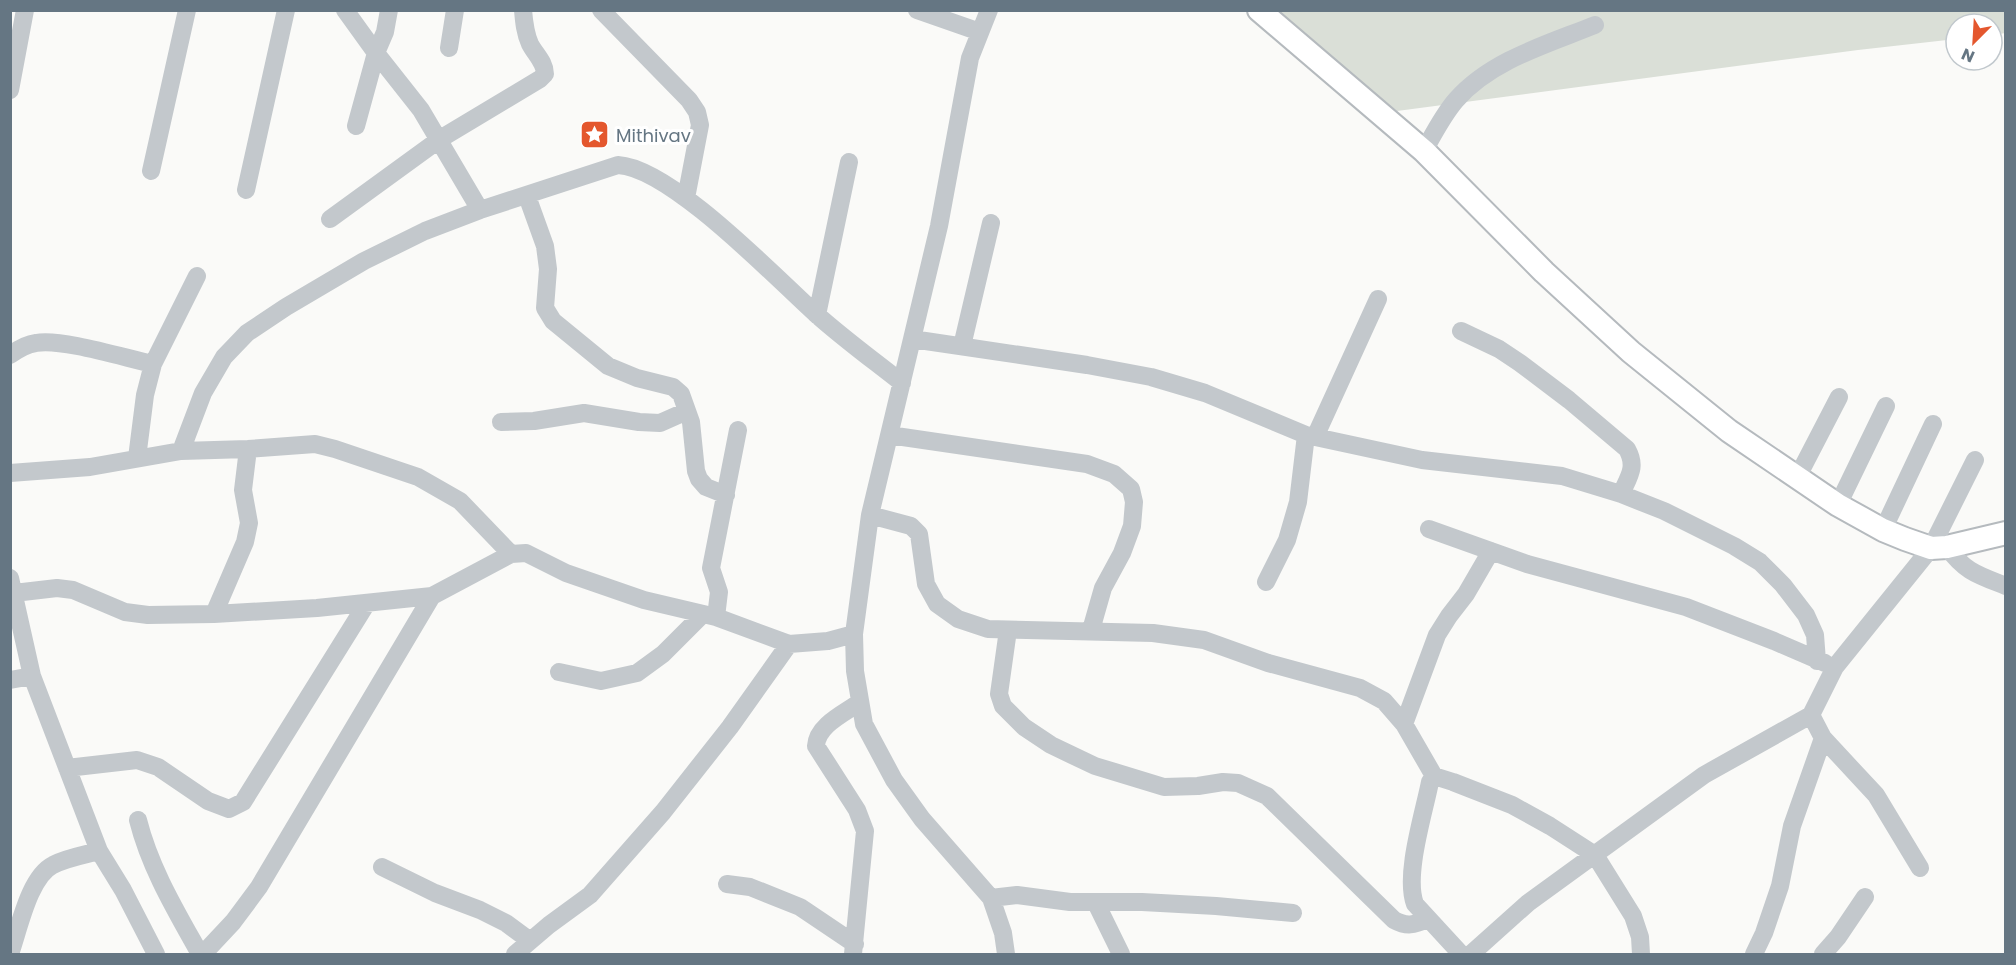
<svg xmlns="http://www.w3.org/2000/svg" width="2016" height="965" font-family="Poppins,sans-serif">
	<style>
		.green { fill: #dadfd7 }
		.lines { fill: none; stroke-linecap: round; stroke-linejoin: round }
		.major-casing { stroke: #b5babe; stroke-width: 26 }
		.minor { stroke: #c3c8cc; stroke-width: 18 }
		.major { stroke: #fff; stroke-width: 22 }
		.labels { text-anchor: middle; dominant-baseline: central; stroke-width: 6; stroke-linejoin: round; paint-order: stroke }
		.poi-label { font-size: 18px; fill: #657683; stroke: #fff; text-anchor: start }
	</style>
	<rect width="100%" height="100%" fill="#fafaf8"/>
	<path class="green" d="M2005,10L2006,33L1992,35V24H1956V39L1858,50L1397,111L1267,11Z"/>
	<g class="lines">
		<defs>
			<path id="major" d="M1259,10L1424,151L1544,272L1631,352L1729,431L1838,505L1883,530L1905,539L1931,548L1947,547L2006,533"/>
		</defs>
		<use href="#major" class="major-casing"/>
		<path class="minor" d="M345,10L376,53L385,32L389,10
			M601,10L689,100L697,112L700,125L686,198
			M917,10L980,32
			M989,10L970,58L939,226L870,515L854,634L855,671L864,724L894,780L922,819L991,898L1003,933L1006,954
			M449,48L455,10
			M10,90L25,10
			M356,126L376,53L421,110L480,210
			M1424,151C1434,133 1443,115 1456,100C1491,60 1548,44 1595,25
			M151,171L187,10
			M246,190L286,10
			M527,196L545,246L548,269L545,308L553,321L608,366L637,378L673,387L681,394L691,422L696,471L699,479L706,487L726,495
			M330,219L440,139L540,79L545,74C545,62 535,54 530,44C525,33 524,22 523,10
			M817,315L849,162
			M1461,331L1499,349L1520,363L1569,400L1627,449C1637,467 1629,476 1621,494
			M912,339L1087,365L1151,377L1205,393L1306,435L1422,460L1562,476L1621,494L1664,511L1734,546L1760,562L1783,585L1806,615L1815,635L1817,661
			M962,346L991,223
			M10,355C17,350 27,344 36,343C61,338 125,358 153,364
			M501,422L534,421L584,413L639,422L660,423L687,411
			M889,435L1087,464L1114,474L1131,489L1134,502L1132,526L1122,553L1103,588L1091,630
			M1315,437L1378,299
			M181,451L248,449L315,444L335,449L418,477L460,501L511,554
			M137,458L145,395L153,364L197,276
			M10,473L90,467L181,451L203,393L224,357L247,333L286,307L364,261L425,231L480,210L618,165C671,168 775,277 816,314C844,339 873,360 902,383
			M1797,478L1839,397
			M1838,505L1886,406
			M870,515L911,526L919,534L926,584L937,604L958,619L988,629L1153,633L1204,640L1268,663L1360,688L1384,701L1404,724L1434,776L1430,782C1424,813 1404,875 1415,904L1461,954
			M1429,529L1527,564L1686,607L1774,641L1825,663
			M1883,530L1933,424
			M1947,547C1965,572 1978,575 2006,586
			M10,578L32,676L99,851L123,890L156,954
			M1266,582L1287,540L1298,502L1306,435
			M14,593L57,588L73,590L125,612L148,615L214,614L317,608L432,596L511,554L526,553L566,573L644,600L716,617L789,644
			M214,614L245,542L249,523L243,490L248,449
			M716,617L719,592L711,568L738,430
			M1008,630L999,694L1003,706L1024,727L1051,745L1095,766L1164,787L1198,786L1223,782L1238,783L1267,796L1394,920C1407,927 1414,925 1427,919
			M559,672L601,681L637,673L663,654L703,614
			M10,680L32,676
			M1404,724L1437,635L1449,616L1466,594L1491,551
			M1823,738L1876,795L1920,868
			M67,768L137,760L158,767L208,801L229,809L243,802L367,603
			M1434,776L1453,782L1512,805L1550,826L1595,855L1633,916L1640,937L1641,954
			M138,820C150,868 176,911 200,954
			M382,867L435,893L480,910L506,923L529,940
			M727,884L750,887L800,907L855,944
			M991,898L1017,895L1070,902H1142L1216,906L1293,913
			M1096,903L1121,954
			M10,954C19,929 29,877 53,865C66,858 84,855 99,851
			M203,954L233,922L259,887L432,596
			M515,954L549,925L590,895L663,812L730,727L789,644L828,641L854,634
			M853,954L865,831L857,810L816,746C817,725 845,713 860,702
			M1471,954L1528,903L1704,775L1811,715L1835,667L1931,548L1975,460
			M1754,954L1764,933L1780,886L1792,826L1823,738L1811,715
			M1823,954L1838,937L1865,897"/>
		<use href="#major" class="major"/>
	</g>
	<defs>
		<symbol id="sight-square" viewBox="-11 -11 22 22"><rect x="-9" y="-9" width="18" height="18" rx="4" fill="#e4572e" stroke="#fff"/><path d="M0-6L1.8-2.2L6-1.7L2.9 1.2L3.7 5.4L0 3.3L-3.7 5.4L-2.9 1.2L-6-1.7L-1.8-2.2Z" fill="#fff"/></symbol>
	</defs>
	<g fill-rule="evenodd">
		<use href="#sight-square" x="578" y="118" width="33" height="33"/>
	</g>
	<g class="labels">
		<g class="poi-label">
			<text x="616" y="135">Mithivav</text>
		</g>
	</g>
	<rect width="2016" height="965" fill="none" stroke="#657683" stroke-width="24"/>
	<g transform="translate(1974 42) rotate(204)"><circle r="28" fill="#ffffff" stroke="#c1c8cd" stroke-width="1.5"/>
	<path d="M0-4.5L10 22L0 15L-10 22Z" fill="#e4572e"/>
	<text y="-9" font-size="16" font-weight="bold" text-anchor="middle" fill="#657683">N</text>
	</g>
</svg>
